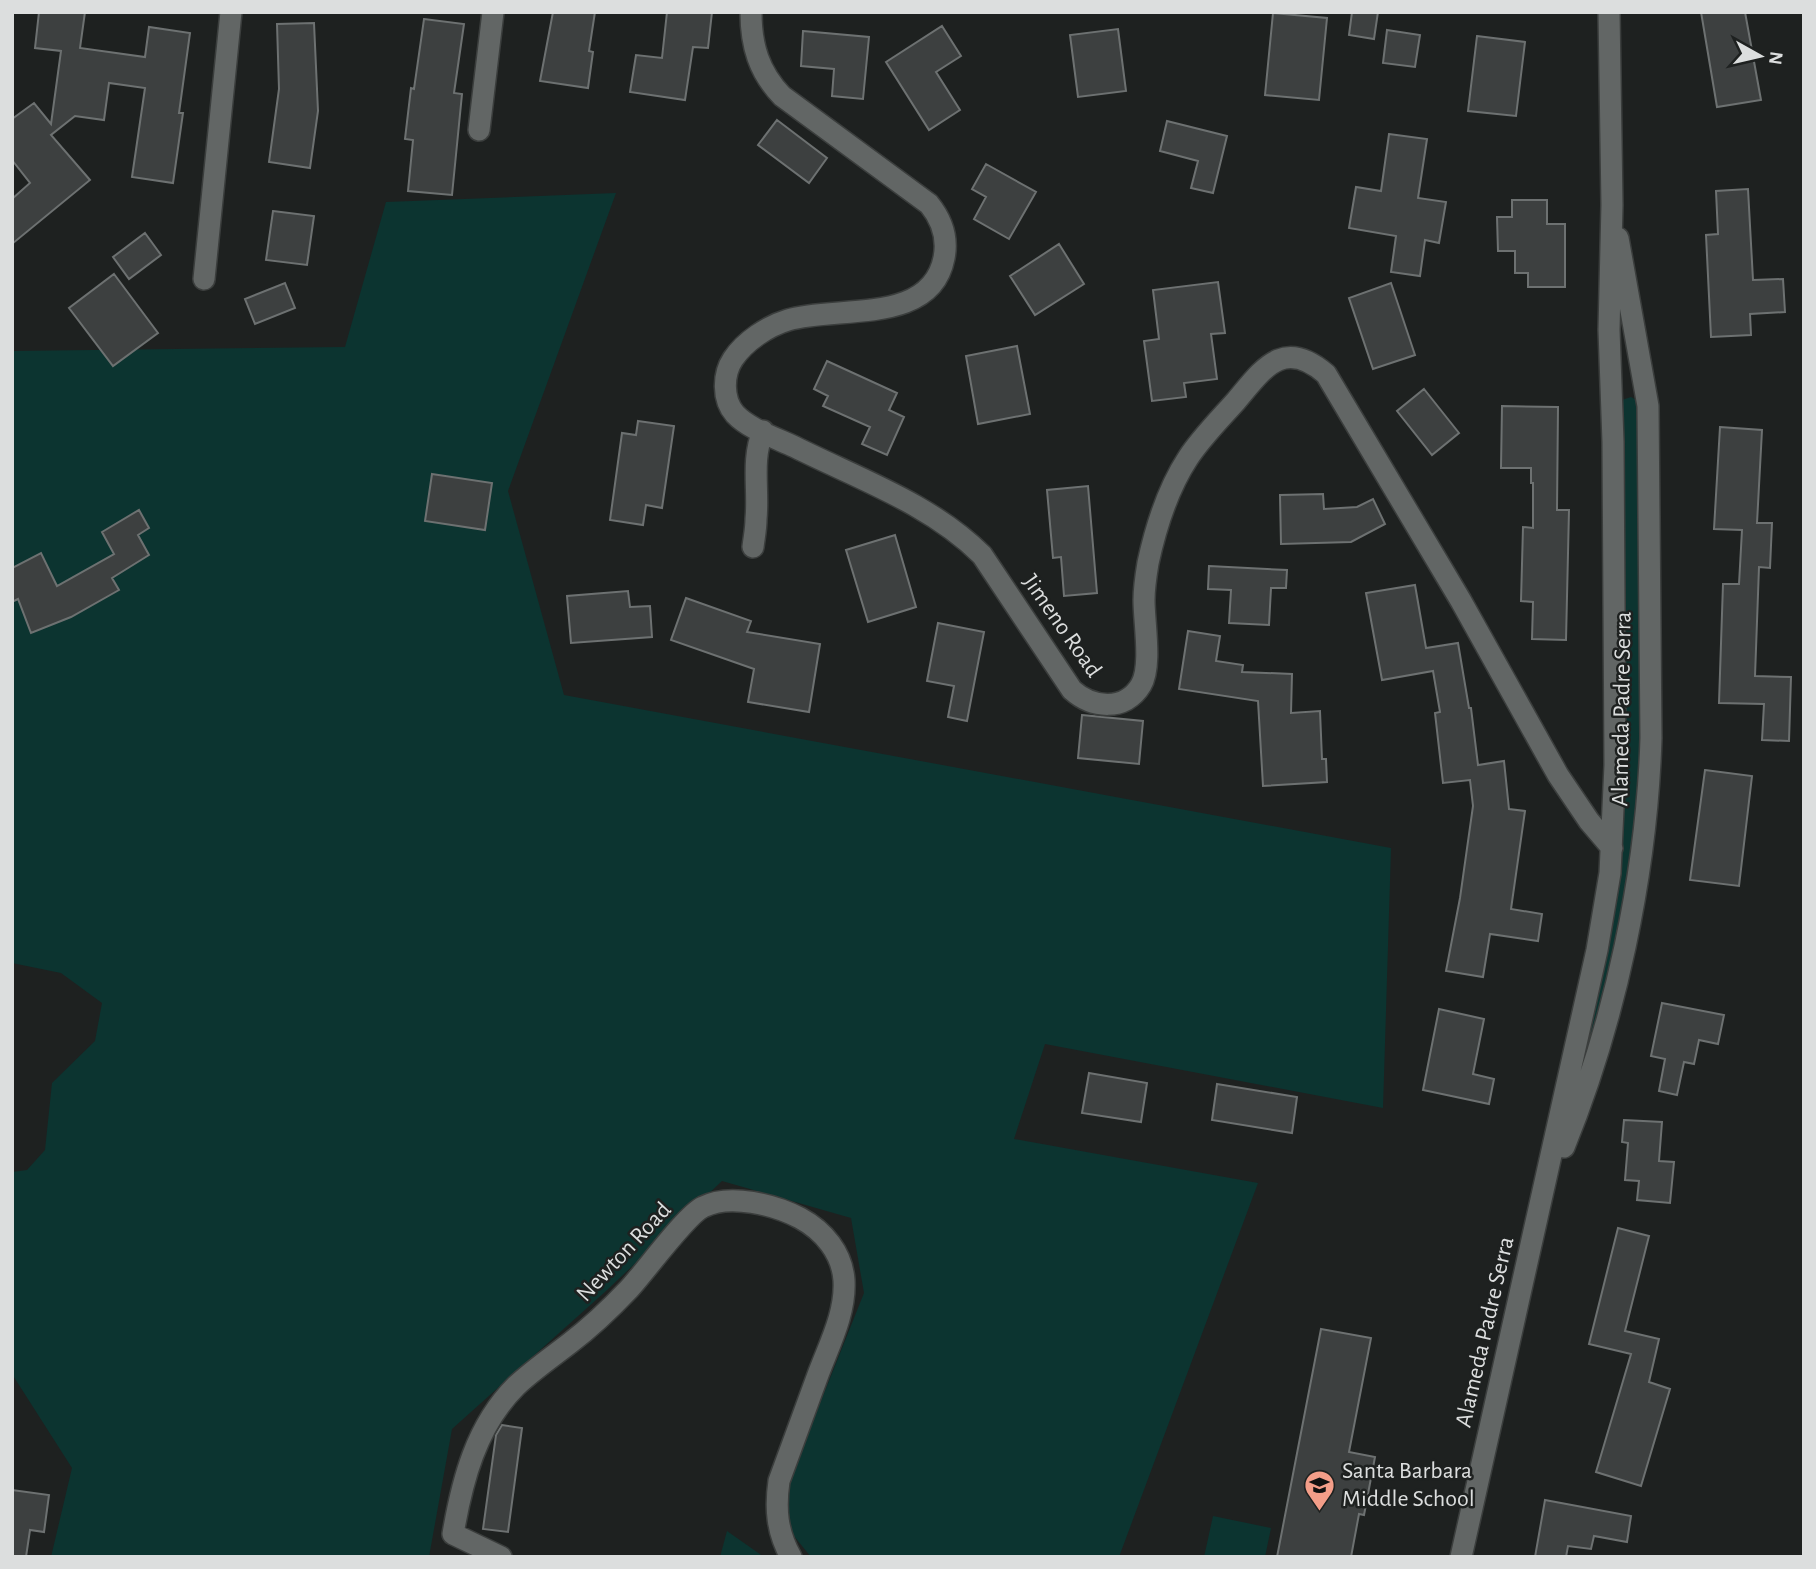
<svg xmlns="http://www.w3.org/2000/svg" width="1816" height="1569" font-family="'Alegreya Sans',sans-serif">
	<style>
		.grass { fill: #0c3430 }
		.building { fill: #3d4040; stroke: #6d7171; stroke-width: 2 }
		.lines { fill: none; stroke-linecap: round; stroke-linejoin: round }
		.minor-casing { stroke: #3b3e3d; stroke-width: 24 }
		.minor { stroke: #626665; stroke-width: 21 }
		.labels { text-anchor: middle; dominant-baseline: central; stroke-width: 5; stroke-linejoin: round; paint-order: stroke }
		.street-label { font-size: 24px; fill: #dcdede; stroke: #1e2120 }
		.poi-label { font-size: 24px; fill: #dcdede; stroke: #1e2120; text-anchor: start }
	</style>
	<rect width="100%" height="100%" fill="#1e2120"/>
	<path class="grass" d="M616,193L508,491L564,695L1391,848L1383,1108L1045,1044L1014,1139L1258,1183L1119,1557H811L789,1530V1481L864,1293L851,1218L722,1181L606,1291L452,1429L429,1557H51L72,1468L12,1374V1172L27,1170L45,1150L52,1083L95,1041L102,1003L61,973L12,963V351L345,347L386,202Z
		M1631,397L1638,401L1642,806L1620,937L1580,1077V1058L1606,942L1622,400Z
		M1213,1516L1271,1528L1265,1557H1204Z
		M727,1531L764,1557H720Z"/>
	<path class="building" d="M39,12H85L80,48L145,57L149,27L190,33L179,113H183L173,183L132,177L145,88L109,83L104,120L75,116L51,135L90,180L12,244V199L30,183L12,160V119L34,103L51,124L61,51L35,48Z
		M553,12H595L589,51L593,52L588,88L540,81Z
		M667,12H712L708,48L693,47L685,100L630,92L636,55L662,58Z
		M1352,12H1378L1374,39L1349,35Z
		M1701,12H1745L1761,100L1717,107Z
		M1273,13L1327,18L1319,100L1265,95Z
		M424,19L464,24L454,93L462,94L452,195L408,191L413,140L405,139L411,88L414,89Z
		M314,23L318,111L310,168L269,162L279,89L277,24Z
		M942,26L961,56L936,72L960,110L929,130L886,62Z
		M1118,29L1126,91L1078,97L1070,35Z
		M1387,30L1420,35L1415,67L1383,63Z
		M803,31L869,37L863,99L832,96L834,69L801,66Z
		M1477,36L1525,42L1516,116L1468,111Z
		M777,120L827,158L809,183L758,145Z
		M1167,121L1227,136L1213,193L1191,188L1198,161L1160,151Z
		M1389,134L1427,139L1418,198L1446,202L1439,243L1425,240L1420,276L1391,272L1396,236L1349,228L1356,187L1381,191Z
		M986,164L1036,192L1009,239L974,219L986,197L972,189Z
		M1748,189L1753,280L1783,279L1785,312L1750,314L1751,335L1711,337L1706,235L1718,234L1716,191Z
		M1512,200H1547V224H1565V287H1528V273H1515V251H1498L1497,217H1512Z
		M273,211L314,216L307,265L266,260Z
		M145,233L161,255L129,279L113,257Z
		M1059,244L1084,284L1035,315L1010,276Z
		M114,274L158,333L113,366L69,308Z
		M1218,282L1225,333L1211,334L1217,379L1184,383L1186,397L1152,401L1144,341L1159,339L1153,290Z
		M285,283L295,308L255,324L245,299Z
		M1391,283L1415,355L1373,369L1349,298Z
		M1017,346L1030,414L978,424L966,356Z
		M827,361L897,393L889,410L904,417L887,455L862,444L870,427L823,406L828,396L814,389Z
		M1424,389L1459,433L1432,455L1397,411Z
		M1502,406L1558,407L1557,510H1569L1566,640L1532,639L1533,602L1521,601L1523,527L1533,528V483H1531V468H1501Z
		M638,421L674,426L662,508L646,505L643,525L610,520L622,433L636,435Z
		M1720,427L1762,430L1757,523H1772L1770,568L1759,567L1755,676L1791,677L1789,741L1762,740L1764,704L1719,703L1723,584H1739L1742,530L1714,529Z
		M432,474L492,483L485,530L425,521Z
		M1088,486L1097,593L1064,596L1061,557L1053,558L1047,490Z
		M1323,494L1324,509L1357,507L1373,499L1385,524L1351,542L1281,544L1280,495Z
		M139,510L149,528L138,535L149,555L112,578L119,590L71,617L31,633L18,599L12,602V568L41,553L57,586L114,554L102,532Z
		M895,535L916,607L868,622L846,550Z
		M1209,566L1287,570L1286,588H1271L1269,625L1229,623L1231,590L1208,589Z
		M1415,585L1426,648L1458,643L1469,708H1471L1478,765L1504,761L1509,809L1525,811L1511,909L1542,914L1538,941L1490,934L1483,977L1446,971L1460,898L1473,806L1470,780L1443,783L1435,713L1440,712L1433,671L1382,680L1366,593Z
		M628,591L630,607L650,606L652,637L571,643L567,596Z
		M686,598L751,621L747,632L820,644L809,712L748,702L754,669L671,640Z
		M938,623L984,632L967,721L948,717L954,686L927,681Z
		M1188,631L1220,636L1216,661L1243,665L1242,672L1292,674L1291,713L1320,711L1322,759H1326L1327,782L1263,786L1258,701L1179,689Z
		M1082,715L1143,721L1139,764L1078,758Z
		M1705,770L1752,776L1739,886L1690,880Z
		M1662,1003L1724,1015L1718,1044L1699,1040L1694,1064L1684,1062L1677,1095L1659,1091L1665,1059L1651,1056Z
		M1439,1009L1484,1019L1473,1074L1494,1079L1489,1104L1423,1090Z
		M1089,1073L1147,1083L1141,1122L1082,1113Z
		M1217,1084L1297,1097L1292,1133L1212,1120Z
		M1624,1120L1662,1122L1659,1161L1674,1162L1670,1203L1637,1200L1639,1181L1625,1180L1628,1143L1622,1142Z
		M1618,1228L1649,1236L1625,1331L1659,1339L1649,1382L1670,1389L1641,1486L1596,1472L1631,1354L1589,1344Z
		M1321,1329L1371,1338L1349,1452L1375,1457L1364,1515L1359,1514L1351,1557H1277Z
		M502,1425L522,1428L508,1532L483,1529L496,1435Z
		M12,1490L49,1495L44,1532L30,1530L26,1557H12Z
		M1545,1500L1631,1516L1627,1542L1594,1536L1591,1549L1568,1546L1566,1557H1535Z"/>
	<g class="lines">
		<defs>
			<path id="minor" d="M751,12C751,46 759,72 782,96L929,204C942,220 948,238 944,258C931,326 836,305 788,320C768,326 745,341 733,359C723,374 722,399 735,414C749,429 776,438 795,447C859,479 931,504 982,555L1072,690C1092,708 1125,712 1141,685C1152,666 1144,623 1144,600C1144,588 1146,575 1148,563C1156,526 1167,490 1188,458C1201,438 1220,419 1236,401C1263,369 1283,337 1326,374L1461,601L1558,775L1589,821L1612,848
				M479,130L493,12
				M204,279L231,12
				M753,547C754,538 756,529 756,519C759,489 751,461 763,431
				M1564,1147C1615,1022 1647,873 1651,738L1648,406L1618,238
				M501,1557L453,1534C462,1481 476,1426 516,1386C533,1370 552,1357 570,1343C591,1327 610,1309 629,1289C645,1272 686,1215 703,1207C730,1193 775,1205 800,1218C824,1231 842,1253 844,1280C846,1312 830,1343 819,1372C806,1408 792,1445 779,1481C775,1509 777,1532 791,1557
				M1461,1557L1597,950L1610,873L1615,765L1613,442L1609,330L1612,205L1609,12"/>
		</defs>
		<use href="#minor" class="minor-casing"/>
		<use href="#minor" class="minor"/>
	</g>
	<defs>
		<symbol id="school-pin" viewBox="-11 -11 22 30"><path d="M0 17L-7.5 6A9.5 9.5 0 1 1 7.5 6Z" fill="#f49e89" stroke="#1e2120"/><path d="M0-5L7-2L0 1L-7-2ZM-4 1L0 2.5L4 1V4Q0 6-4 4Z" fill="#111"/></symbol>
	</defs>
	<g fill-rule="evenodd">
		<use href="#school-pin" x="1302" y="1468" width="35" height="47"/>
	</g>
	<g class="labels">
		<g class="street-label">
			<text transform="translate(1062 626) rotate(55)">Jimeno Road</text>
			<text transform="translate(1622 709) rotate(-89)">Alameda Padre Serra</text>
			<text transform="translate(624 1252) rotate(-47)">Newton Road</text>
			<text transform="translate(1485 1332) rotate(-77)">Alameda Padre Serra</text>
		</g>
		<g class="poi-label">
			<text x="1342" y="1471">Santa Barbara<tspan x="1342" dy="28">Middle School</tspan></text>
		</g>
	</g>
	<rect width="1816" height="1569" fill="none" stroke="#dcdede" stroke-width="28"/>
	<g transform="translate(1760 56) rotate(98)" stroke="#1e2120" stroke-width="5" paint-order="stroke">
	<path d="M0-5L12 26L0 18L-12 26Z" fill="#dcdede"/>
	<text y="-10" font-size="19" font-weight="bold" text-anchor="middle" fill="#dcdede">N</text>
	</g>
</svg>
